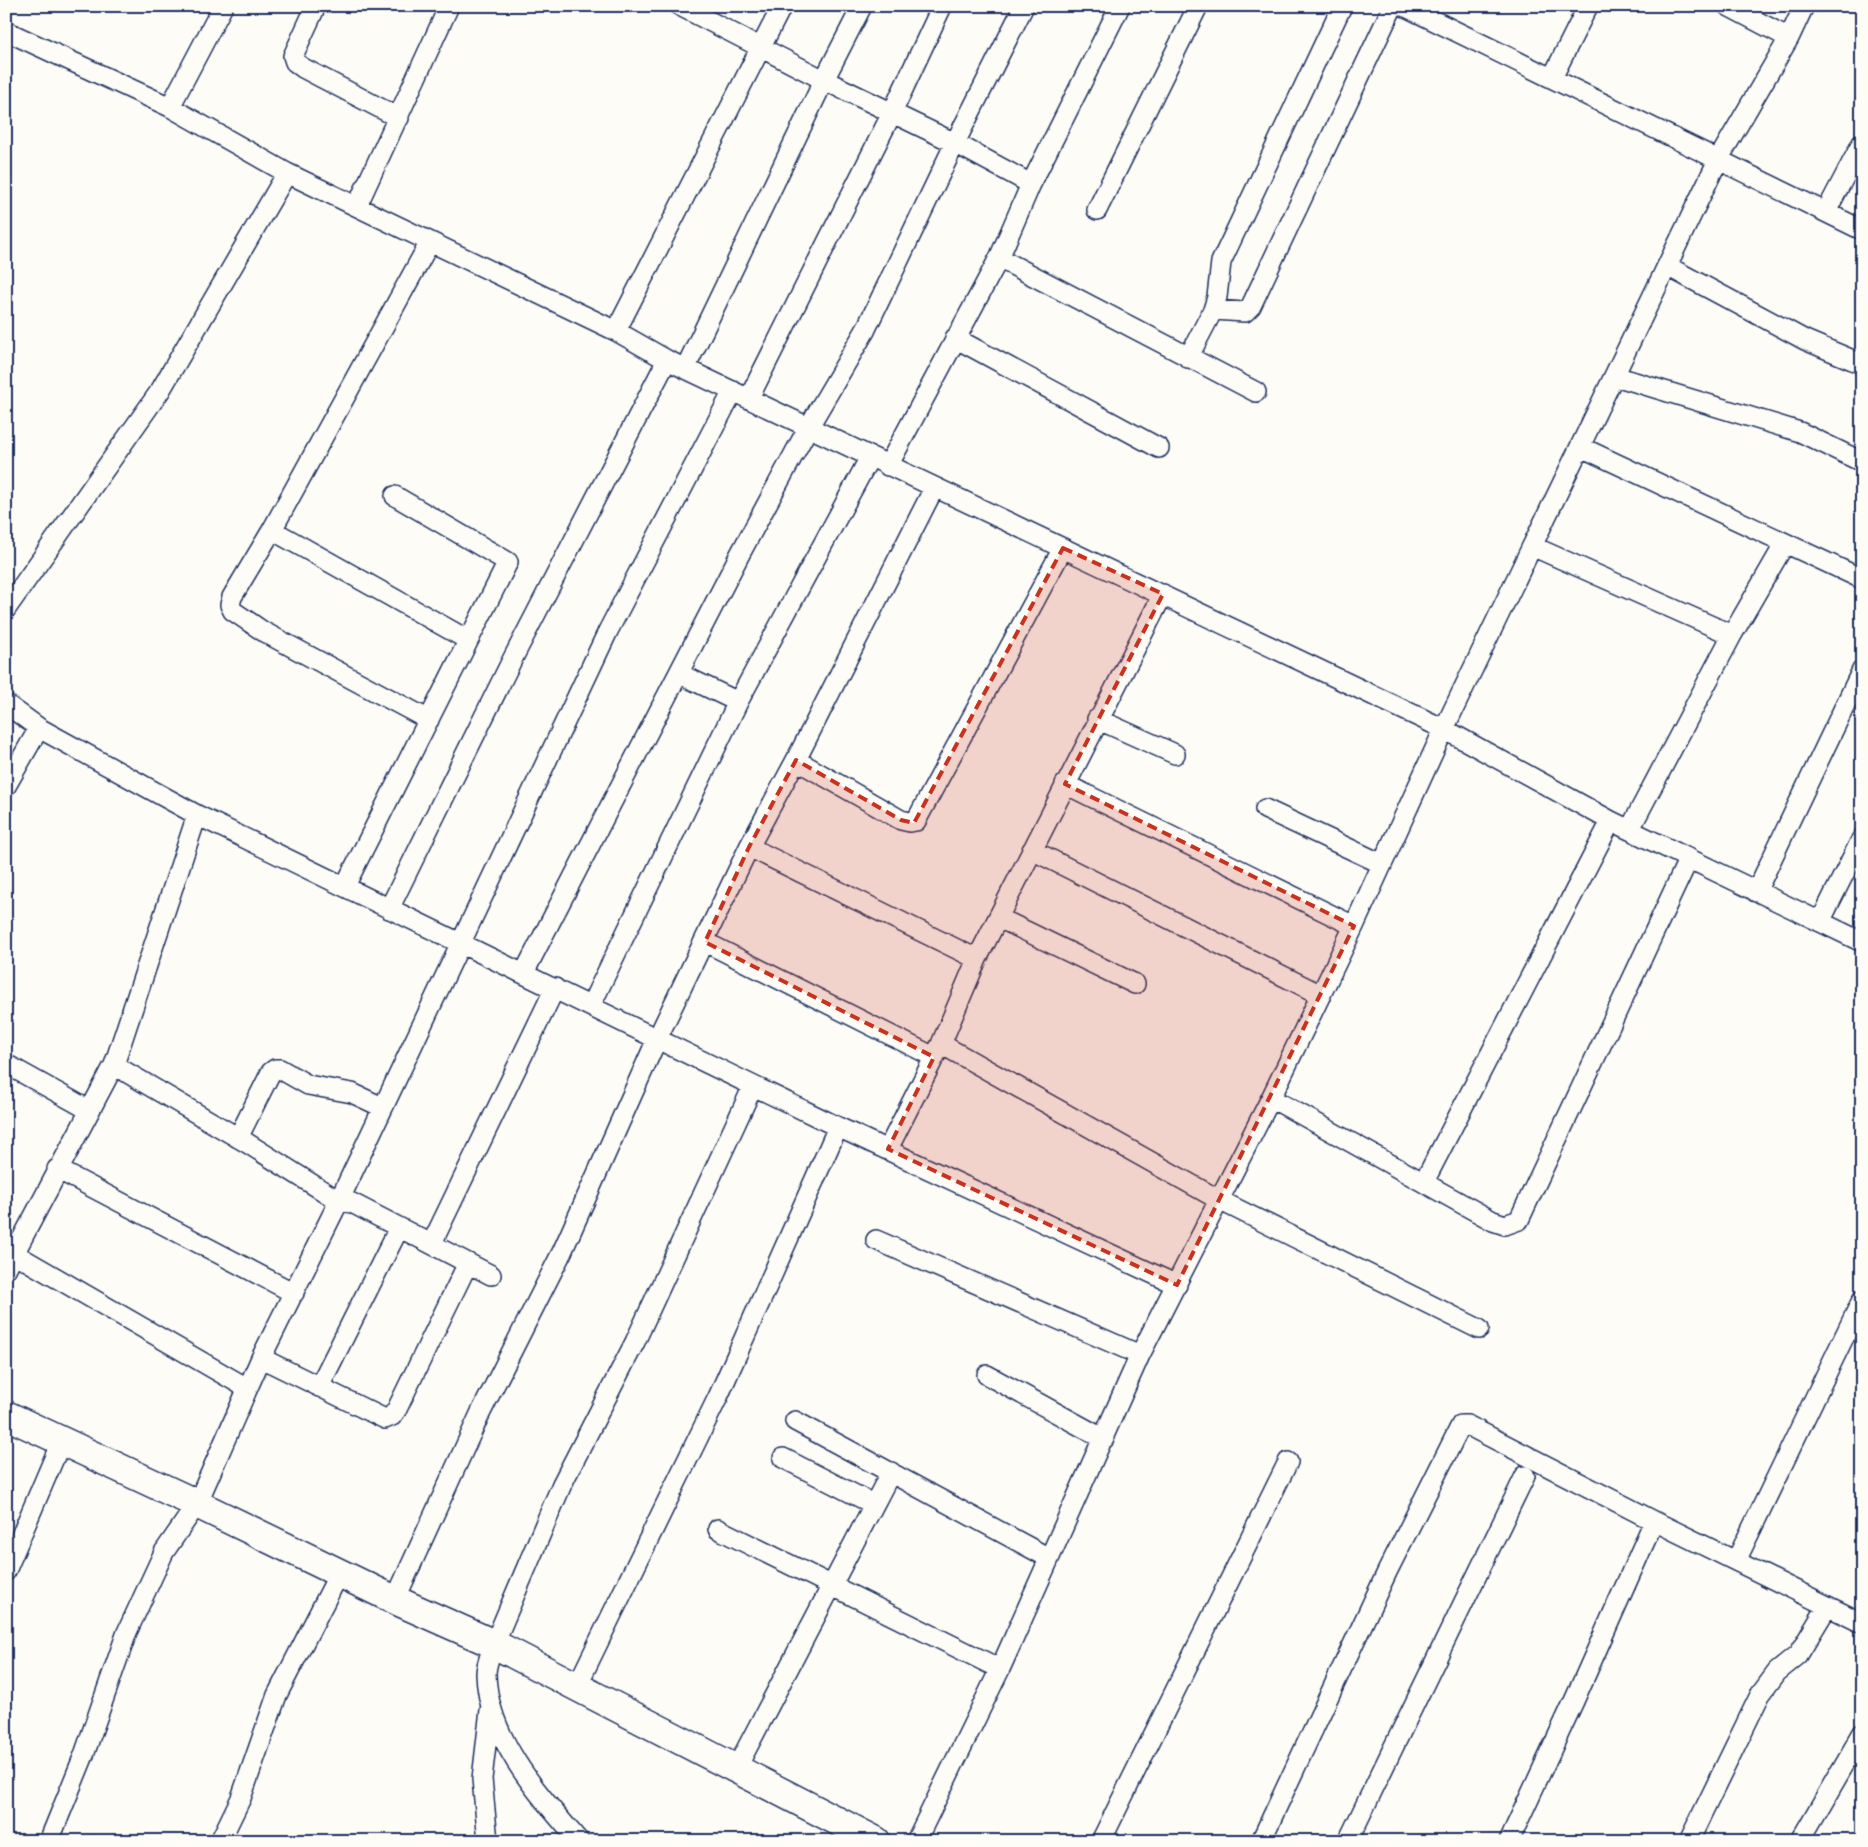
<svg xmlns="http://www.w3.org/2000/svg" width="1868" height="1847" font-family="'Indie Flower',sans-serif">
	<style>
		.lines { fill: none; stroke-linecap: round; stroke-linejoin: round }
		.street-casing { stroke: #1b2f5e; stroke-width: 22 }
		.secondary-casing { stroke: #1b2f5e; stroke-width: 31 }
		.street { stroke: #fdfcf7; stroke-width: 19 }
		.secondary { stroke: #fdfcf7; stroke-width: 28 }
		.marked { fill: #c8321e; fill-opacity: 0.2; stroke: #c8321e; stroke-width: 4; stroke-dasharray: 10 6; stroke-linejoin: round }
	</style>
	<rect width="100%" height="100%" fill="#fdfcf7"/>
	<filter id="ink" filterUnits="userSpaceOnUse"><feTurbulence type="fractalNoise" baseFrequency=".02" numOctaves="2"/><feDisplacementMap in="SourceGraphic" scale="10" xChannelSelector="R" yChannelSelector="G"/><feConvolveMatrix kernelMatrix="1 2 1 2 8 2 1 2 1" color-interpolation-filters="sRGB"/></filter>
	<g filter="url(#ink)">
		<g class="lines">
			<defs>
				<path id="street" d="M316,6L293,56L295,62L303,68L399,118
					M680,6L824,80L955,143L1031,184
					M1404,6L1862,230
					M1728,6L1789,38
					M6,31L170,107L287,173L616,331L667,360L1444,729L1611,821L1862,942
					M1552,78L1588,6
					M170,107L223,6
					M357,206L449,6
					M1097,210L1198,6
					M1826,212L1862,143
					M999,258L1256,392
					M1667,266L1805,340L1862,364
					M1213,310L1245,312L1251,306L1393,6
					M616,331L782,6
					M955,338L1159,448
					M1188,358L1213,310L1217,297L1221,262L1342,6
					M685,369L824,80L862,6
					M1615,376L1800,432L1862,462
					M749,398L892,113L942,6
					M1581,447L1862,579
					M888,466L999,258L1031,184L1120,6
					M272,530L468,640
					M1532,546L1732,635
					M6,609L160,391L287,173
					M680,674L738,702
					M6,704L39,728L197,815L838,1127L1177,1285
					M1097,719L1175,754
					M429,720L264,632L233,611L230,605L232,597L272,530L430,242
					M796,760L901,820L910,822L916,821L1063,548
					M1065,784L1354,926
					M6,786L39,728
					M1265,809L1382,864
					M1630,829L1732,635L1784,545
					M749,847L977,959
					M1032,850L1321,995
					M345,886L508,562L395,496
					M1756,892L1862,670
					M389,909L512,660L667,360
					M999,918L1135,984
					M1820,922L1862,838
					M705,942L934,1057
					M524,973L740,554L808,428L865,331L955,143L1024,6
					M591,1005L738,702L870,457
					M941,1044L1221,1201L1479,1329
					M6,1064L89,1110
					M114,1065L247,1143L339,1201L352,1203L491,1275
					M1271,1098L1493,1221L1505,1225L1519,1220L1689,858
					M238,1138L271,1072L275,1069H280L308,1085L352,1093L382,1107
					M888,1149L941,1044L977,959L1163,594
					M57,1169L294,1293
					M1424,1182L1611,821
					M876,1240L1140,1355
					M432,1243L555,988
					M15,1254L247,1388
					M6,1269L114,1065L197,815
					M261,1358L385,1419L392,1416L397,1409L468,1263
					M987,1375L1104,1439
					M319,1387L399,1228
					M795,1421L1049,1558
					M783,1458L873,1504
					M718,1529L1000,1669
					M1736,1561L1862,1300
					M6,1571L61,1442
					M395,1600L480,1414L562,1252L657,1039L749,847L796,760L934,488
					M577,1686L718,1397L838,1127
					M736,1769L891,1472
					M49,1841L84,1755L127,1632L164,1552L197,1504L261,1358L339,1201L608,631L733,391
					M220,1841L241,1798L277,1695L340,1572
					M488,1841L482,1779L490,1710
					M579,1841C538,1794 488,1739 486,1674C486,1664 491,1653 494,1644L562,1484L635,1342L753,1086
					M916,1841L1000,1669L1140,1355L1271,1098L1354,926L1444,729L1718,160L1789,38L1804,6
					M1101,1841L1288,1462
					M1261,1841L1387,1572L1461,1425H1467L1654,1521L1862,1623
					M1348,1841L1525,1476
					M1509,1841L1574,1701L1654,1521
					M1689,1841L1760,1695L1777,1672L1798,1655L1827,1607
					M1800,1841L1862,1734"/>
				<path id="secondary" d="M6,1415L197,1504L395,1600L494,1644L876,1841"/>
			</defs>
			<use href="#street" class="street-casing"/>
			<use href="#secondary" class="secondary-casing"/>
			<use href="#street" class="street"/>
			<use href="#secondary" class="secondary"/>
		</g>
	</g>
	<path class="marked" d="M1063,548L1163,594L1065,784L1354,926L1177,1285L888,1149L934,1057L705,942L749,847L796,760L901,820L914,823Z"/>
	<rect width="1868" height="1847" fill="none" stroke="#fdfcf7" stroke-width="25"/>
	<rect x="12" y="12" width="1843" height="1822" fill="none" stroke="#1b2f5e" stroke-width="2" filter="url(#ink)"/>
</svg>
